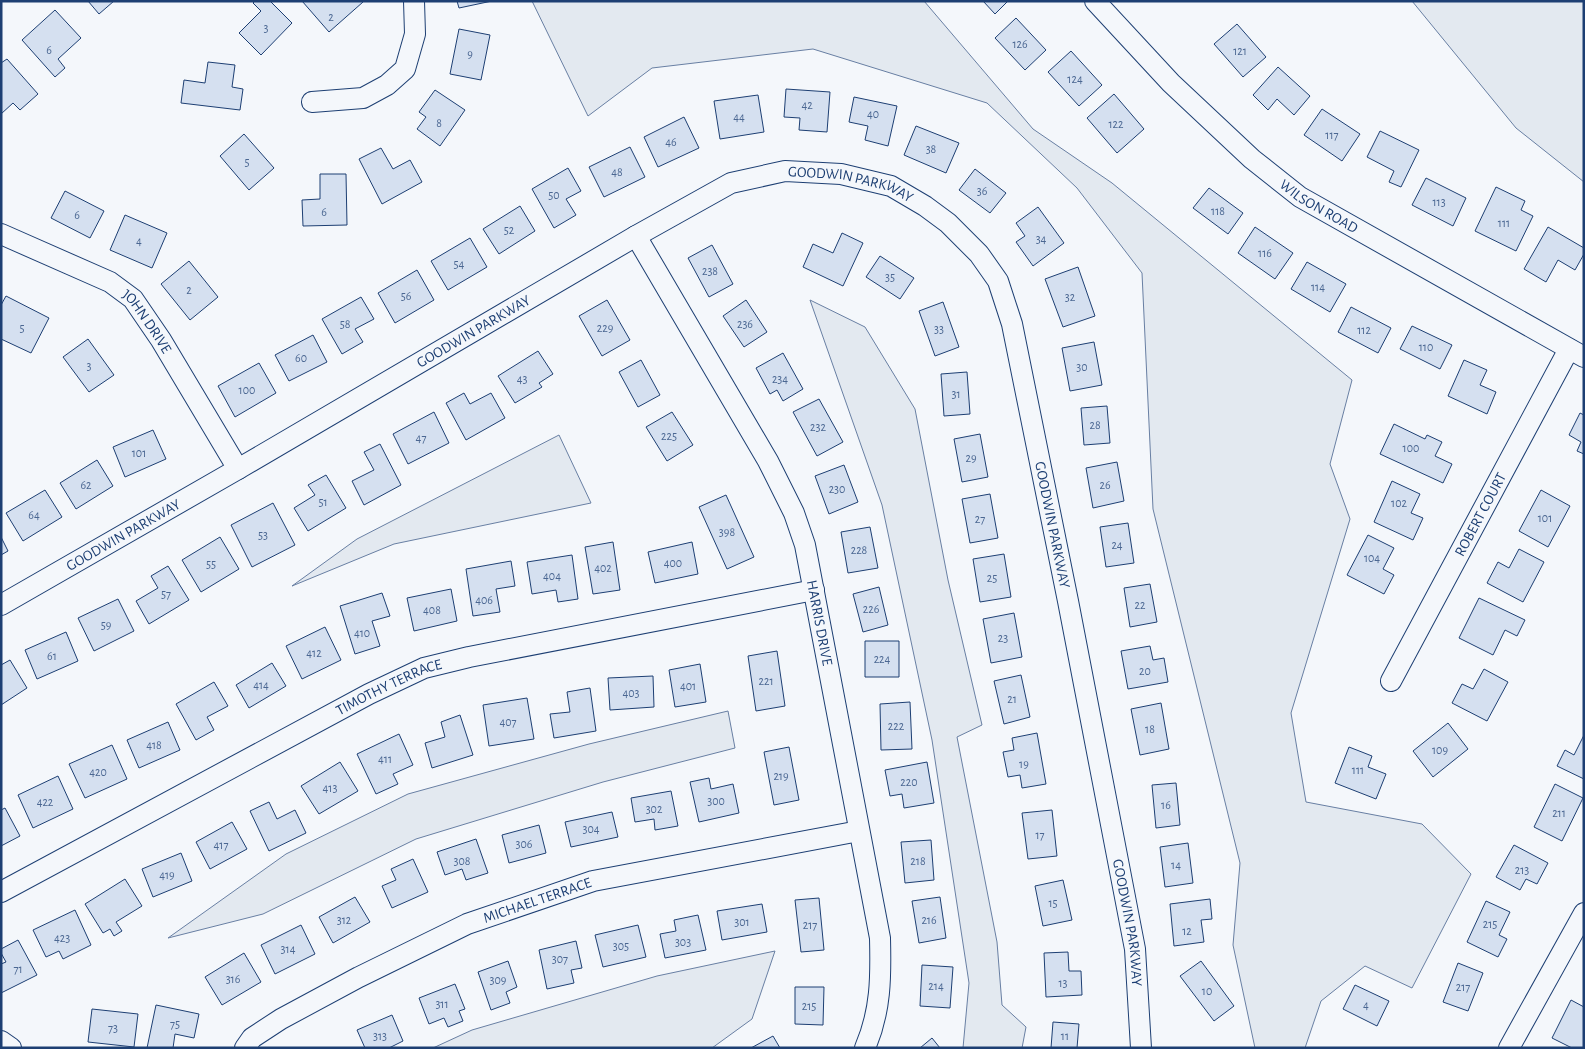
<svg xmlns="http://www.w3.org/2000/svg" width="1585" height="1049" font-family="'Alegreya Sans',sans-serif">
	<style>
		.green { fill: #e3e9f0; stroke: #687fa3 }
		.building { fill: #d5e0f0; stroke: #1d3f73 }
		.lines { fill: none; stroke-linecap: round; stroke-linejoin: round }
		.minor-casing { stroke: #1d3f73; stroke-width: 22 }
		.minor { stroke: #f4f7fb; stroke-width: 20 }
		.labels { text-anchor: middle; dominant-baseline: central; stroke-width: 4; stroke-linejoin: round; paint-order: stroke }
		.number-label { font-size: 12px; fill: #4b6792 }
		.street-label { font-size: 15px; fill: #1d3f73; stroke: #f4f7fb }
	</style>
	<rect width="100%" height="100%" fill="#f4f7fb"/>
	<path class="green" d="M532,1H924L1033,129L1112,183L1352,380L1330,464L1350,519L1291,713L1306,802L1422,824L1471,874L1412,988L1365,966L1321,1001L1305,1048H1255L1233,945L1240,863L1153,509L1142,273L1077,188L987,103L813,49L652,68L588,116Z
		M1412,1H1584V182L1516,128Z
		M810,300L865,327L915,409L948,580L982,725L957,737L997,942L1002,1005L1026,1027L1022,1048H963L969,983L932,740L882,505Z
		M559,435L591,503L394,544L292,586L357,539Z
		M728,711L735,748L603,782L416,839L263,914L168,938L286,854L408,794L589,744Z
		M775,951L752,1019L712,1048H433L472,1030L657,976Z"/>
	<path class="building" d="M88,1H114L99,14Z
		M255,1H270L292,23L261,55L239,33L261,11L253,3Z
		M302,1H363V2L329,32Z
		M457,1H492L459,8Z
		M983,1H1008L995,14Z
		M55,10L81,38L58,59L65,68L55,77L22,40Z
		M1016,18L1046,50L1025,70L995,38Z
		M1237,24L1266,57L1243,77L1214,44Z
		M459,29L490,35L481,80L450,74Z
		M1071,51L1102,85L1079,106L1048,72Z
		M7,59L38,94L20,110L13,103L1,114V63Z
		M208,62L235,65L232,87L243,89L240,110L181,103L184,80L205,83Z
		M1278,67L1310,96L1294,115L1277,99L1268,110L1253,95Z
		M786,89L830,92L827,132L799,130L800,118L784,117Z
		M435,90L465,110L440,146L417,129L426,117L419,112Z
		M1114,94L1144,129L1117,153L1087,118Z
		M758,95L764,132L720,139L714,101Z
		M854,97L897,106L888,146L865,140L868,126L849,122Z
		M1322,109L1360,134L1342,161L1304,135Z
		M684,117L699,148L658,167L644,137Z
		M916,126L959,143L946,173L904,155Z
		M1380,131L1419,150L1401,187L1389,182L1394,171L1367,157Z
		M244,134L274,168L249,190L220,156Z
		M630,147L645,177L604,197L589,167Z
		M381,148L393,169L410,160L422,182L382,204L359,159Z
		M568,168L581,191L566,199L576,215L554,228L532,189Z
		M975,169L1006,193L990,213L959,190Z
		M320,174H346L347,225L303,226L302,200L320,199Z
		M1426,178L1466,198L1453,226L1412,205Z
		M1496,187L1525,201L1521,210L1533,216L1516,251L1475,231Z
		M1209,188L1243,213L1228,234L1193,208Z
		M65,191L104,211L90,238L51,218Z
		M520,206L535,231L499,254L483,229Z
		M1038,207L1064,243L1033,266L1016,242L1025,236L1016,223Z
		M125,215L167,233L152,268L110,250Z
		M1255,227L1293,253L1275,279L1238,253Z
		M1548,227L1584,248V254L1575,270L1558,260L1546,282L1524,269Z
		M842,233L863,243L843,286L803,267L813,244L833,253Z
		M470,238L487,267L448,290L431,261Z
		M712,245L733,284L709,297L688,258Z
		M880,256L914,278L900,299L866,277Z
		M189,261L218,297L190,320L161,284Z
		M1307,262L1346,284L1330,312L1291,289Z
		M1078,267L1095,316L1063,327L1045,279Z
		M417,270L434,300L395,323L378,293Z
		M6,296L49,318L31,353L1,339V305Z
		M361,297L374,319L355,329L363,342L342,354L322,319Z
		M607,300L630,340L602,356L579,316Z
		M746,300L767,332L744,347L723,316Z
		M943,302L959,347L935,356L919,311Z
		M1351,307L1391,328L1378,353L1338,332Z
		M1412,326L1452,345L1440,369L1400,349Z
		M313,335L327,362L289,381L275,355Z
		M88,339L114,375L89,392L63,357Z
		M1094,342L1102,385L1070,391L1062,348Z
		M538,351L553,374L539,383L542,387L515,403L498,376Z
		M783,353L803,389L783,401L777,390L770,394L756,368Z
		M641,360L660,395L638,407L619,372Z
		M1464,360L1487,370L1480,385L1496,392L1487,414L1448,396Z
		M259,363L276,393L235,417L218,386Z
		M967,372L970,414L944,416L941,374Z
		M464,393L470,404L491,393L505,418L466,440L446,403Z
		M819,399L843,442L817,456L793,412Z
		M1107,406L1110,443L1084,445L1081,408Z
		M434,412L449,443L408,464L393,434Z
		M672,412L693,445L667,461L646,427Z
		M1580,413L1584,415V454L1577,451L1581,442L1569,435Z
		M1394,424L1425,439L1427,435L1442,442L1435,456L1452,464L1443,483L1380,454Z
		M153,430L166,459L125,477L113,447Z
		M980,434L988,477L962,482L954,439Z
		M380,444L401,485L364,505L352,481L374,470L364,452Z
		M97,460L113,486L76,509L60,483Z
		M1117,462L1124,501L1093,508L1086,468Z
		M844,465L858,502L829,514L815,476Z
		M326,475L346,508L308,531L294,508L315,495L308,485Z
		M1392,481L1420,494L1411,513L1423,518L1413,540L1374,522Z
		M45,490L62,517L23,541L6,513Z
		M1541,490L1570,506L1548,547L1519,531Z
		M990,494L998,538L970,543L962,499Z
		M726,495L754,557L727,569L699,507Z
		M273,503L295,545L252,567L231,525Z
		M1128,523L1134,563L1106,567L1100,527Z
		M870,527L878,568L848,573L841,532Z
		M1368,535L1394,548L1383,569L1394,575L1384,594L1347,575Z
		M1,537L8,551L1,555Z
		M220,537L239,569L201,592L182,560Z
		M613,542L620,590L593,594L585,547Z
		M692,542L698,574L655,583L648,552Z
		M1519,549L1544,562L1523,602L1487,583L1498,562L1509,568Z
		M1004,554L1011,597L980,602L973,559Z
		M572,555L578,599L558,602L556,590L532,594L527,562Z
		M511,561L515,586L496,589L500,612L473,616L466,569Z
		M168,566L189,600L149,624L136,601L158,588L151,576Z
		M1150,584L1157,622L1130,627L1124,588Z
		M879,587L888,625L863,632L853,594Z
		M451,589L457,621L414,631L407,598Z
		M382,593L390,616L372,621L380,646L355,654L340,606Z
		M1479,598L1525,620L1517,636L1505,630L1493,655L1459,638Z
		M118,599L134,631L94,651L78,618Z
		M1014,613L1022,657L991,663L983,619Z
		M325,627L341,660L302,679L286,646Z
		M66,632L78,661L37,679L25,650Z
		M865,641H899V677H865Z
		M1150,646L1153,660L1164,658L1168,682L1128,689L1121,651Z
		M777,651L785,706L756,711L748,656Z
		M10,660L27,688L1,705V665Z
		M272,663L286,686L249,708L236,685Z
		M700,664L706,702L675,707L669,670Z
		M1484,669L1508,682L1487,721L1452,703L1462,684L1473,689Z
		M1021,675L1030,717L1004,724L994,681Z
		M653,676L654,707L610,710L608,678Z
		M214,682L228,706L207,717L214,730L196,740L176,704Z
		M590,688L596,731L554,738L550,714L570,712L567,692Z
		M527,698L534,739L489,746L483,705Z
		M910,702L912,749L881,750L880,704Z
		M1161,703L1169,749L1140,755L1131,709Z
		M460,715L473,755L432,768L425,743L445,737L441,722Z
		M168,722L180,750L139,768L127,740Z
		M1448,723L1468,749L1433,777L1413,751Z
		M1037,733L1046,784L1022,788L1020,775L1008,777L1003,752L1014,750L1012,738Z
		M399,734L413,765L393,774L398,784L376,794L357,754Z
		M1584,735V779L1557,766L1565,750L1574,755Z
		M112,745L127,779L85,798L69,764Z
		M789,747L799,800L774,805L764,752Z
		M1349,747L1372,756L1368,767L1386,774L1376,799L1335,783Z
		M340,762L358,791L319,814L301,786Z
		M927,762L934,803L904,808L902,794L890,796L885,770Z
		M58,776L73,809L33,828L18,795Z
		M709,778L711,789L733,784L739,813L699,822L690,782Z
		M1176,783L1180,825L1156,828L1152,785Z
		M1555,784L1583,798L1562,841L1534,827Z
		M671,791L678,826L655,830L654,819L635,822L631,798Z
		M269,802L277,819L295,810L306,833L269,851L250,811Z
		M5,808L20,836L1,846V810Z
		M1052,810L1057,856L1028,859L1022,813Z
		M612,812L618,837L571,847L565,822Z
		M232,822L247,849L210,869L196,842Z
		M539,825L546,853L509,863L502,835Z
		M476,839L488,873L466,880L462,869L445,875L437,852Z
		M931,840L934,880L905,883L901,842Z
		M1188,843L1193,883L1165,887L1160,847Z
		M1514,845L1548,863L1537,884L1526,879L1520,890L1496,877Z
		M181,853L192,881L153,897L142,869Z
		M413,859L428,892L392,908L382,886L396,880L391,869Z
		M125,879L142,906L116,922L122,931L114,936L110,929L103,933L85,904Z
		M1063,880L1072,920L1043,926L1035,886Z
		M355,897L370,922L333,943L319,917Z
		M940,897L946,938L919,943L912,901Z
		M819,898L824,950L801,952L795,900Z
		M1210,899L1212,919L1201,920L1204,942L1174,946L1170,904Z
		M1486,901L1510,912L1499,935L1507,939L1498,957L1467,942Z
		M762,904L767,932L722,940L717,911Z
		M75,910L91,945L63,959L59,951L46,957L33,930Z
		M698,915L706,950L665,958L660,934L676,931L674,920Z
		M301,925L315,954L275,974L261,945Z
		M638,925L646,957L603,967L595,935Z
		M18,940L37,975L1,993V964L6,962L1,953V949Z
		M576,941L582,968L571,970L574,983L547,989L539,950Z
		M1068,952L1069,971H1081L1082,995L1046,997L1044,953Z
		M244,953L261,982L222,1005L205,977Z
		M508,961L517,987L506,992L510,1003L491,1010L478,972Z
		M1201,961L1234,1006L1214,1021L1180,976Z
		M1458,963L1483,973L1468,1011L1443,1002Z
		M922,965L953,967L950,1008L920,1006Z
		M455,984L465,1009L459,1011L463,1021L448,1027L444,1018L429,1024L419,998Z
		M1355,985L1389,1001L1377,1026L1343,1009Z
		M795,987H824L823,1025L795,1024Z
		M1571,1000L1584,1007V1048H1572L1552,1038Z
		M156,1005L199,1014L194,1038L175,1034L173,1048H147Z
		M92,1009L138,1014L134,1047L88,1042Z
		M392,1015L403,1041L389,1048H365L357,1030Z
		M1053,1022L1079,1024L1077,1048H1051Z
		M773,1036L780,1048H751Z
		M932,1038L940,1048H920Z"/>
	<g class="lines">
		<defs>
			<g id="minor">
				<path id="s1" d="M1095,1L1171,83L1252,159L1300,197L1584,357"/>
				<path d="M312,102L363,98L387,85L405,69L415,34L414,1"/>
				<path id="s2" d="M1,234L110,282L133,299L161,340L238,469"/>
				<path id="s3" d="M636,236L768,461L794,513L805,545L880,938C881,977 881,1011 865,1048"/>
				<path id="s4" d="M1,605L238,469L636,236L731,183L785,171L841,174L891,186L925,206L948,223L979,254L998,281L1012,324L1068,601L1135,949L1141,1048"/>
				<path id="s5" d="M1391,681L1569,349"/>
				<path id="s6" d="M1,892L369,694L424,668L469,657L814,590"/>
				<path d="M1,1041L11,1048"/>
				<path id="s7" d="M245,1048L252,1038L281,1019L359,977L467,924L593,881L859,831"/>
				<path d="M1509,1048L1584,913"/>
			</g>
		</defs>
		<use href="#minor" class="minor-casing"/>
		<use href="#minor" class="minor"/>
	</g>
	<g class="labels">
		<g class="number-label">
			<text x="331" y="17">2</text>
			<text x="266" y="28">3</text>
			<text x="1020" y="44">126</text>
			<text x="49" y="50">6</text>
			<text x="1240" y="51">121</text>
			<text x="470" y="54">9</text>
			<text x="1075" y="79">124</text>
			<text x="807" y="105">42</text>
			<text x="873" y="114">40</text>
			<text x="739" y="117">44</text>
			<text x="439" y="123">8</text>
			<text x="1116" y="124">122</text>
			<text x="1332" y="135">117</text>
			<text x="671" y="142">46</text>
			<text x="931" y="149">38</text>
			<text x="247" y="162">5</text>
			<text x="617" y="172">48</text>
			<text x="982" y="191">36</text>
			<text x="554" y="195">50</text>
			<text x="1439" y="202">113</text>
			<text x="1218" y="211">118</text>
			<text x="324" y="212">6</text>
			<text x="77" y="215">6</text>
			<text x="1504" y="223">111</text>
			<text x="509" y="230">52</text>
			<text x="1041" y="239">34</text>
			<text x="139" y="241">4</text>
			<text x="1265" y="253">116</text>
			<text x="459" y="264">54</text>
			<text x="710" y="271">238</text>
			<text x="890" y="277">35</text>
			<text x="1318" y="287">114</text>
			<text x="189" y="290">2</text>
			<text x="406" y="296">56</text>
			<text x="1070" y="297">32</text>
			<text x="345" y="324">58</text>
			<text x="745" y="324">236</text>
			<text x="22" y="328">5</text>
			<text x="605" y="328">229</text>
			<text x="939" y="329">33</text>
			<text x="1364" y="330">112</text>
			<text x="1426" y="347">110</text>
			<text x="301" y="358">60</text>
			<text x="89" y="366">3</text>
			<text x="1082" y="367">30</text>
			<text x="522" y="379">43</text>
			<text x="780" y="379">234</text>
			<text x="247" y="390">100</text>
			<text x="956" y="394">31</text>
			<text x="1095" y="425">28</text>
			<text x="818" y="427">232</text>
			<text x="669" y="436">225</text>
			<text x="421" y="438">47</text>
			<text x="1411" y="448">100</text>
			<text x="139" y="453">101</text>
			<text x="971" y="458">29</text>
			<text x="86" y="485">62</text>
			<text x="1105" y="485">26</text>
			<text x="837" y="489">230</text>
			<text x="323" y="502">51</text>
			<text x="1399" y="503">102</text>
			<text x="34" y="515">64</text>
			<text x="1545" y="518">101</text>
			<text x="980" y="519">27</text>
			<text x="727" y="532">398</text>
			<text x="263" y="535">53</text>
			<text x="1117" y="545">24</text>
			<text x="859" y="550">228</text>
			<text x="1372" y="558">104</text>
			<text x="673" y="563">400</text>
			<text x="211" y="564">55</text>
			<text x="603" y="568">402</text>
			<text x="552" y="576">404</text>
			<text x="992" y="578">25</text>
			<text x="166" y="594">57</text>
			<text x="484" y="600">406</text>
			<text x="1140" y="605">22</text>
			<text x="871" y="609">226</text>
			<text x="432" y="610">408</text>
			<text x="106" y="625">59</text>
			<text x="362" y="633">410</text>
			<text x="1003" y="638">23</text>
			<text x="314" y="653">412</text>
			<text x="52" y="656">61</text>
			<text x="882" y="659">224</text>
			<text x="1145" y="671">20</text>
			<text x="766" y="681">221</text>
			<text x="261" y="685">414</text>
			<text x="688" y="686">401</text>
			<text x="631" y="693">403</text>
			<text x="1012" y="699">21</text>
			<text x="508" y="722">407</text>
			<text x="896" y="726">222</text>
			<text x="1150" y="729">18</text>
			<text x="154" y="745">418</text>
			<text x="1440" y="750">109</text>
			<text x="385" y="759">411</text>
			<text x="1024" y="764">19</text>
			<text x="1358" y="770">111</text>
			<text x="98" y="772">420</text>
			<text x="781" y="776">219</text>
			<text x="909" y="782">220</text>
			<text x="330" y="788">413</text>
			<text x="716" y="801">300</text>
			<text x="45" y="802">422</text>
			<text x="1166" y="805">16</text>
			<text x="654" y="809">302</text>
			<text x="1559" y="813">211</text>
			<text x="591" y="829">304</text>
			<text x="1040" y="835">17</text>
			<text x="524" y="844">306</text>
			<text x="221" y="845">417</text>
			<text x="462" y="861">308</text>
			<text x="918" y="861">218</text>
			<text x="1176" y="865">14</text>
			<text x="1522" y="870">213</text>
			<text x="167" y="875">419</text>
			<text x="1053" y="903">15</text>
			<text x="344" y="920">312</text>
			<text x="929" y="920">216</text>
			<text x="742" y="922">301</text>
			<text x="1490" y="924">215</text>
			<text x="810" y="925">217</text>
			<text x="1187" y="931">12</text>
			<text x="62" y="938">423</text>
			<text x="683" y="942">303</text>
			<text x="621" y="946">305</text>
			<text x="288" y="949">314</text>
			<text x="560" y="959">307</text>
			<text x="18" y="969">71</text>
			<text x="233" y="979">316</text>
			<text x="498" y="980">309</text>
			<text x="1063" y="983">13</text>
			<text x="936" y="986">214</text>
			<text x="1463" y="987">217</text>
			<text x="1207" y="991">10</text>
			<text x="442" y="1004">311</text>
			<text x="1366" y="1005">4</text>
			<text x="809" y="1006">215</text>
			<text x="175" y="1024">75</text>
			<text x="113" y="1028">73</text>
			<text x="380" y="1036">313</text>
			<text x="1065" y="1036">11</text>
		</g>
		<g class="street-label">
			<text stroke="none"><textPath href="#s4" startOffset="966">GOODWIN PARKWAY</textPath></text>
			<text stroke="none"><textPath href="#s1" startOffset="305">WILSON ROAD</textPath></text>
			<text stroke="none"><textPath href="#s2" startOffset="174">JOHN DRIVE</textPath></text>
			<text stroke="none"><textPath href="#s4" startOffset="546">GOODWIN PARKWAY</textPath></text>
			<text stroke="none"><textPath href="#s5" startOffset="189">ROBERT COURT</textPath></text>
			<text stroke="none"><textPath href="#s4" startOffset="1401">GOODWIN PARKWAY</textPath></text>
			<text stroke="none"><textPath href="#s4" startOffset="141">GOODWIN PARKWAY</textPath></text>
			<text stroke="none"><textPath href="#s3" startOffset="432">HARRIS DRIVE</textPath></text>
			<text stroke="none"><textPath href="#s6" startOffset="439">TIMOTHY TERRACE</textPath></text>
			<text stroke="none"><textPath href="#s7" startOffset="330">MICHAEL TERRACE</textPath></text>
			<text stroke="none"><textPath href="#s4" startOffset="1806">GOODWIN PARKWAY</textPath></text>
		</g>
	</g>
	<rect width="1585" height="1049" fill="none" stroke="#1d3f73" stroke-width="5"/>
</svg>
